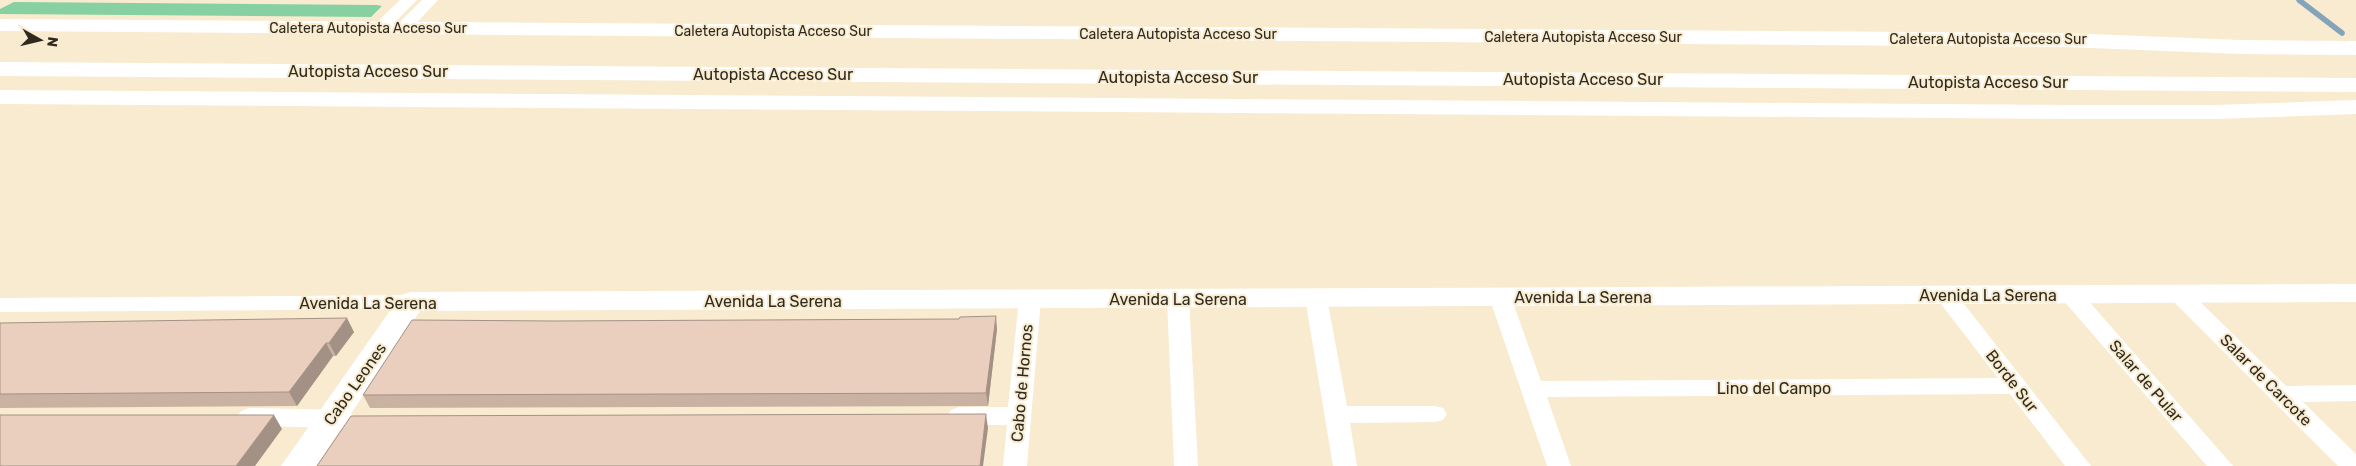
<svg xmlns="http://www.w3.org/2000/svg" width="2356" height="466" font-family="Rubik,sans-serif">
	<style>
		.green { fill: #87d0a2 }
		.lines { fill: none; stroke-linecap: round; stroke-linejoin: round }
		.stream { stroke: #85a3ba; stroke-width: 5.5 }
		.street { fill: #fff; fill-rule: evenodd }
		.secondary { fill: #fff; fill-rule: evenodd }
		.highway { fill: #fff; fill-rule: evenodd }
		.wall { fill: #cab2a3 }
		.shaded-wall { fill: #a49185 }
		.building { fill: #ebcfbe; stroke: #a49185 }
		.labels { text-anchor: middle; dominant-baseline: central; stroke-width: 4; stroke-linejoin: round; paint-order: stroke }
		.far-street-label { font-size: 14px; fill: #2f2a1f; stroke: #f8ebcf }
		.street-label { font-size: 16px; fill: #2f2a1f; stroke: #f8ebcf }
	</style>
	<rect width="100%" height="100%" fill="#f8ebcf"/>
	<path class="green" d="M14,2L377,5L382,6L371,17L0,14V9Z"/>
	<g class="lines">
		<path class="stream" d="M2299,0L2342,33"/>
		<path class="street" d="M400,0H417L386,31H374L372,28L374,25Z
			M422,0H438L408,32H396L394,29L396,26Z
			M2179,287L2187,289L2286,386L2356,385V401L2303,402L2356,454V466H2338L2171,299L2168,294L2171,289Z
			M1945,288L1953,290L2091,466H2065L2010,394L1547,397L1571,466H1547L1489,297L1492,292L1500,290L1508,292L1511,297L1541,381L1998,378L1934,295L1937,290Z
			M2071,288L2079,290L2233,466H2207L2063,300L2060,295L2063,290Z
			M1316,291L1324,293L1327,298L1347,406H1435L1443,408L1447,414L1443,420L1435,422L1350,423L1357,466H1333L1305,298L1308,293Z
			M1030,292L1038,294L1041,299L1027,466H1003L1007,425H959L951,422L947,416L951,410L959,407H1008L1019,299L1022,294Z
			M1178,292L1186,294L1189,299L1198,466H1174L1167,299L1170,294Z
			M411,295L419,297L422,302L419,307L411,309L0,312V298Z
			M249,408L343,410L351,413L355,419L351,425L343,428L249,426L241,423L237,417L241,411Z"/>
		<path class="secondary" d="M0,19L2065,33L2241,40L2356,41V55L2241,54L2065,47L0,31Z
			M0,90L2073,105H2215L2356,100V114L2215,119H2073L0,104Z
			M2356,284V302L420,311L316,466H281L401,295L411,292Z"/>
		<path class="highway" d="M0,62L2356,78V92L0,76Z"/>
	</g>
	<path class="wall" d="M0,323L354,332L336,356H333L297,406L0,408Z
		M997,329L988,406L370,408L363,395Z"/>
	<path class="shaded-wall" d="M996,316L997,329L988,406L986,393Z
		M347,318L354,332L336,356L329,343Z
		M326,343L333,356L297,406L289,392Z
		M986,414L988,428L983,466H980Z
		M274,415L282,429L255,466H236Z"/>
	<path class="building" d="M996,316L986,393L363,395L412,320L554,321L959,319L960,317Z
		M347,318L329,343H326L289,392L0,394V323Z
		M986,414L980,466H317L351,416Z
		M0,415H274L236,466H0Z"/>
	<g class="labels">
		<g class="far-street-label">
			<text x="368" y="28">Caletera Autopista Acceso Sur</text>
			<text x="773" y="31">Caletera Autopista Acceso Sur</text>
			<text x="1178" y="34">Caletera Autopista Acceso Sur</text>
			<text x="1583" y="37">Caletera Autopista Acceso Sur</text>
			<text x="1988" y="39">Caletera Autopista Acceso Sur</text>
		</g>
		<g class="street-label">
			<text x="368" y="71">Autopista Acceso Sur</text>
			<text x="773" y="74">Autopista Acceso Sur</text>
			<text x="1178" y="77">Autopista Acceso Sur</text>
			<text x="1583" y="79">Autopista Acceso Sur</text>
			<text x="1988" y="82">Autopista Acceso Sur</text>
			<text x="1988" y="295">Avenida La Serena</text>
			<text x="1583" y="297">Avenida La Serena</text>
			<text x="1178" y="299">Avenida La Serena</text>
			<text x="773" y="301">Avenida La Serena</text>
			<text x="368" y="303">Avenida La Serena</text>
			<text transform="translate(2266 380) rotate(45)">Salar de Carcote</text>
			<text transform="translate(2012 381) rotate(52)">Borde Sur</text>
			<text transform="translate(2146 381) rotate(49)">Salar de Pular</text>
			<text transform="translate(1022 383) rotate(-85)">Cabo de Hornos</text>
			<text transform="translate(355 384) rotate(-55)">Cabo Leones</text>
			<text x="1774" y="388">Lino del Campo</text>
		</g>
	</g>
	<g transform="translate(40 40) rotate(98)" stroke="#f8ebcf" stroke-width="4" paint-order="stroke">
	<path d="M0-4L9 19L0 12L-9 19Z" fill="#2f2a1f"/>
	<text y="-8" font-size="14" font-weight="bold" text-anchor="middle" fill="#2f2a1f">N</text>
	</g>
</svg>
